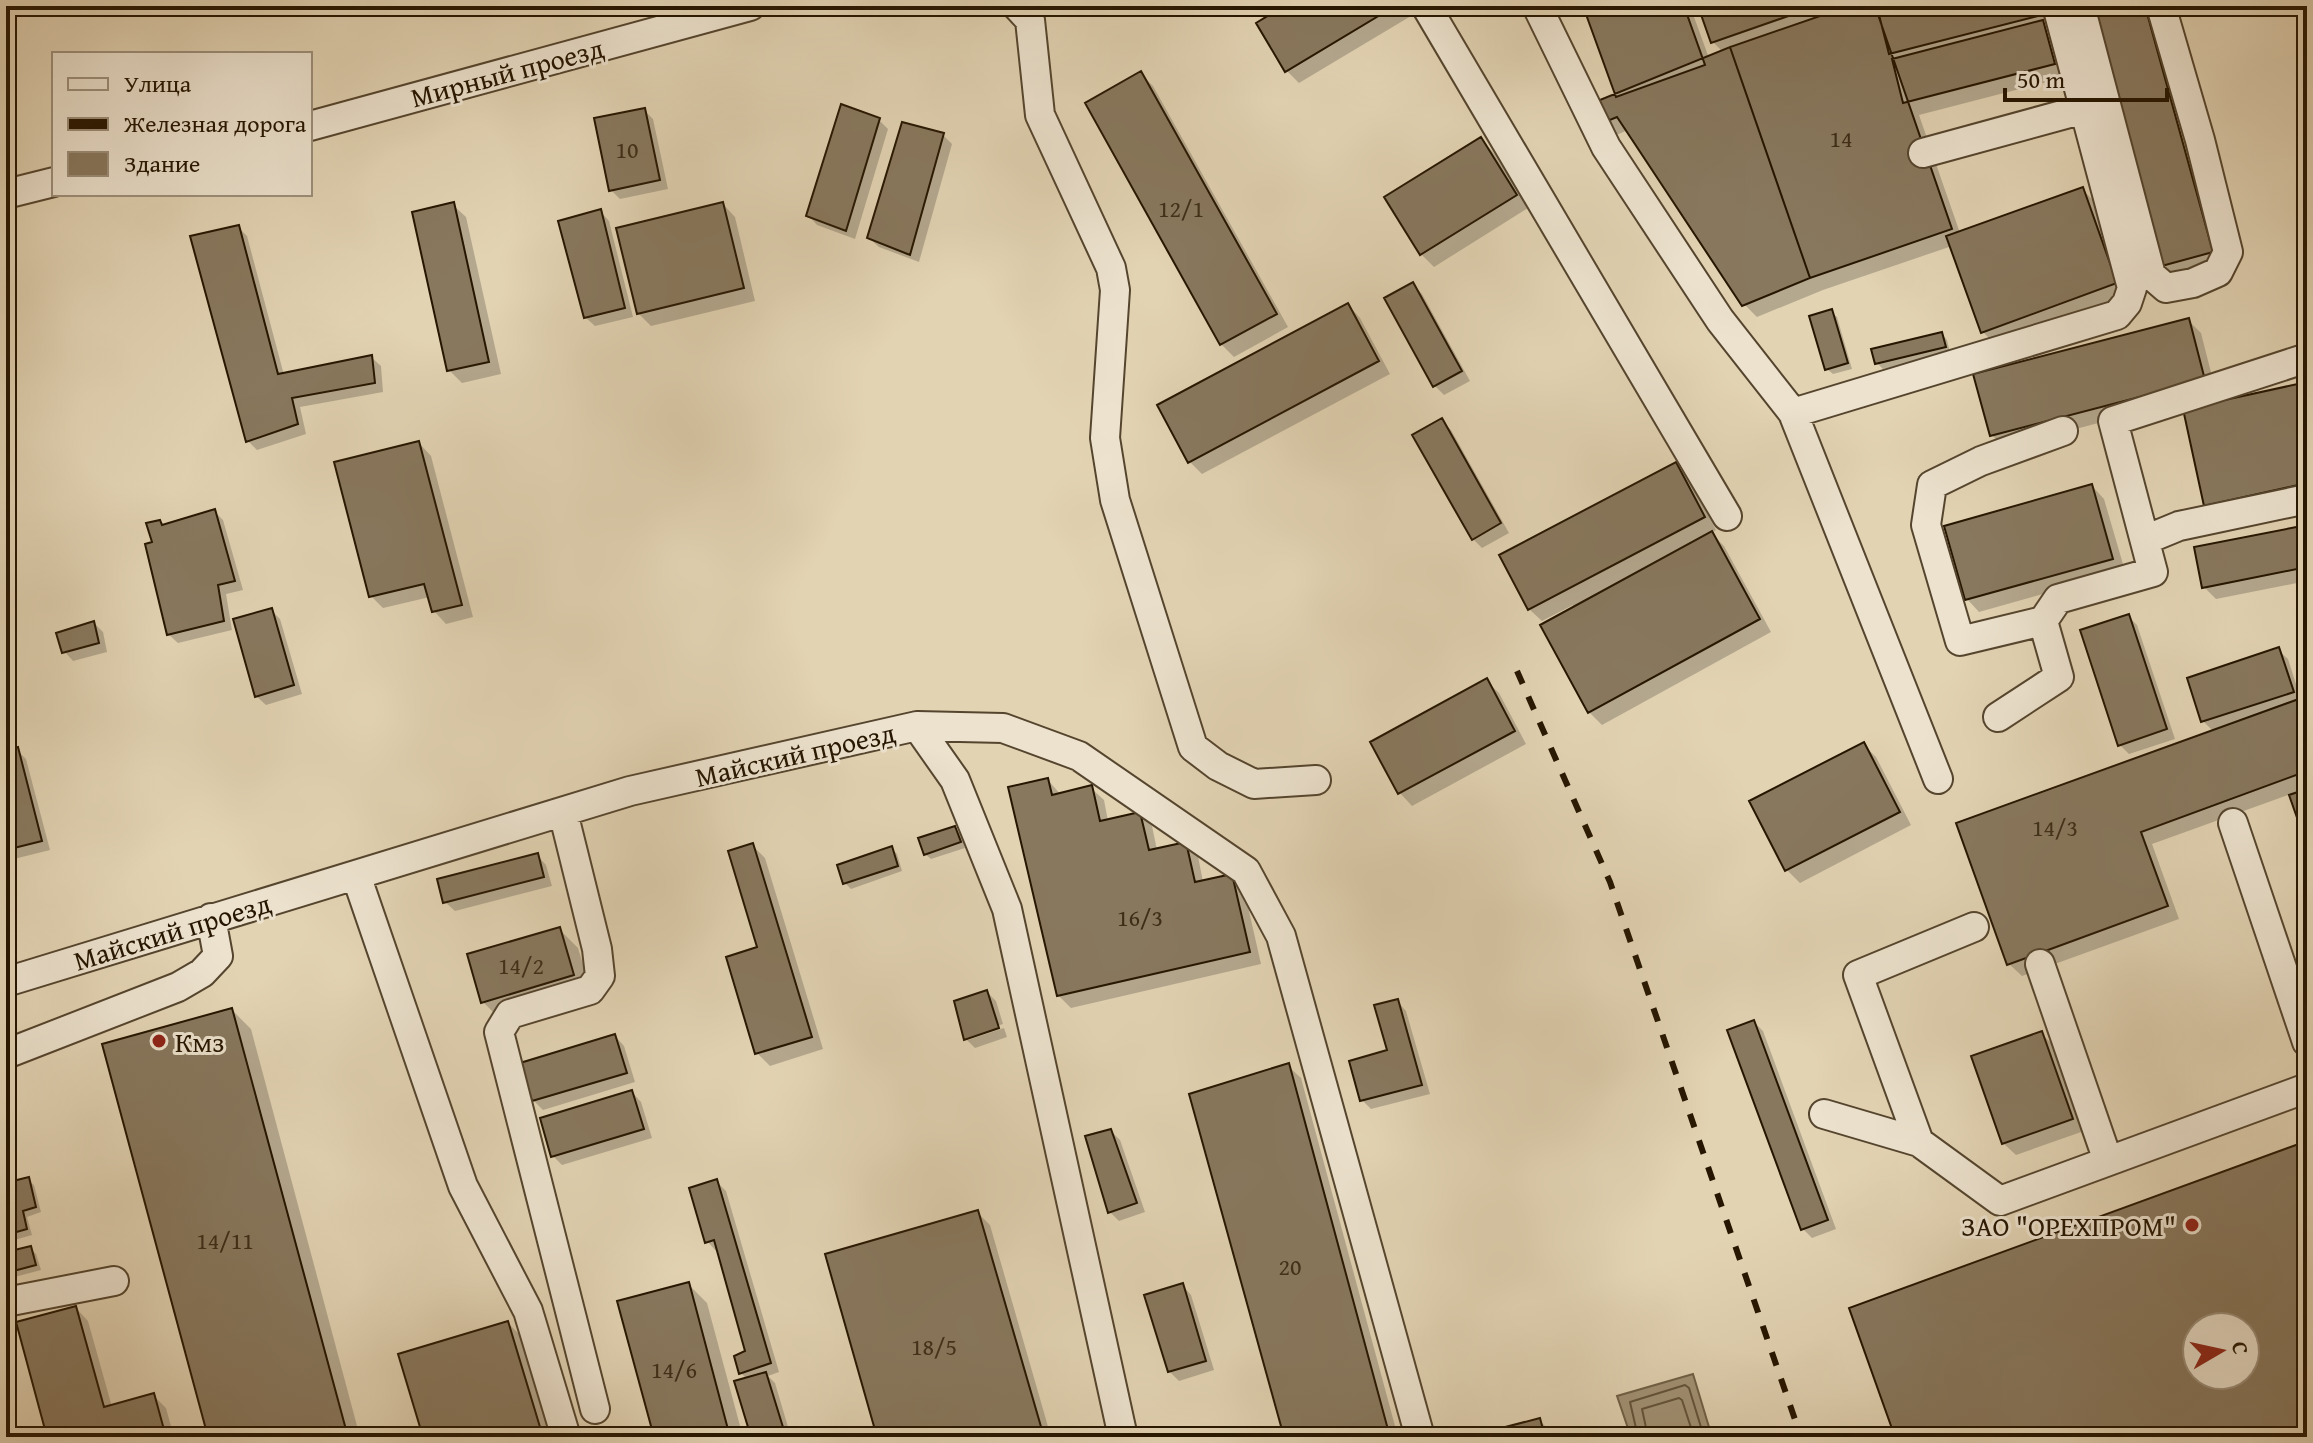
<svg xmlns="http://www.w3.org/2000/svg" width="2313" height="1443" font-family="'Gentium Book Plus',serif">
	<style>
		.water { fill: #a29376; stroke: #706147; stroke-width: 2 }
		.shadow { fill: #0003 }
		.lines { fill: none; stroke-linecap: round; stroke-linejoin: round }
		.shore { stroke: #64543c; stroke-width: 2 }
		.building { fill: #88785e; stroke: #261601; stroke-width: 2; fill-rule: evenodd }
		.minor-casing { stroke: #55452e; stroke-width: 32 }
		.minor { stroke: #ece2ce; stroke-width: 28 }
		.rail { stroke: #261601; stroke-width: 6; stroke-dasharray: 14 14; stroke-linecap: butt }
		.poi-dot { fill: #8f2418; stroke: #ece2ce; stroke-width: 3 }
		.labels { text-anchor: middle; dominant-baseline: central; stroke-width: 6; stroke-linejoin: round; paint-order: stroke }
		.number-label { font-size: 24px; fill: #3e2e18 }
		.street-label { font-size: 28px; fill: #261601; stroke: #ece2ce }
		.poi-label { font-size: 28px; fill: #261601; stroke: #ece2ce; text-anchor: start }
	</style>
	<rect width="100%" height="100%" fill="#e2d3b3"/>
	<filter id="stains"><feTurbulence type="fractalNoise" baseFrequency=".0025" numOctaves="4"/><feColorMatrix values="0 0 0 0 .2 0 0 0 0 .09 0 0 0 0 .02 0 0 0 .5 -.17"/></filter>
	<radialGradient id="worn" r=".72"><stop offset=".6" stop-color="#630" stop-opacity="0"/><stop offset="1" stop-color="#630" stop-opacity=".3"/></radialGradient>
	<path class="water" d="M1693,1374L1712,1437H1631L1617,1396Z"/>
	<path class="shadow" d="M1288,6H1405L1411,16L1299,83L1286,70Z
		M1585,6H1690L1709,58L1724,53L1713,42L1700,6H1877L1883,11L1904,6H2049L2066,77L1919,115L1960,233L2082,189L2095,202L2128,296L1995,344L1983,332L1952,246L1823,290L1757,317L1744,304L1628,130L1614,136L1602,123L1617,95Z
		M2088,6H2153L2224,265L2172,279L2160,266Z
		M1141,74L1153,86L1288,327L1234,357L1221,344Z
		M644,110L653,119L668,189L620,199L611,190Z
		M879,120L888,129L855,239L817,225L808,215Z
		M943,135L952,144L919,262L879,247L869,238Z
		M1481,139L1493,152L1528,208L1434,267L1421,254Z
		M723,204L735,217L755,301L651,326L638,313Z
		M453,205L466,217L501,374L462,383L449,370Z
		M600,211L609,221L633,317L595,326L585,317Z
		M238,227L247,236L284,375L371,357L381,366L383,392L300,407L306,434L257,450L248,441Z
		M1413,285L1422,294L1470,381L1444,395L1435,386Z
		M1348,305L1360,318L1390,374L1202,474L1190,462Z
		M1831,312L1837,317L1852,369L1833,374L1827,369Z
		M2188,320L2201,333L2216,392L2004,448L1992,435Z
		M1942,334L1947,340L1950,352L1883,369L1877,363Z
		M2307,385V498L2218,517L2206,505Z
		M1442,421L1451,430L1509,533L1482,548L1473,539Z
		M419,443L431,456L473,617L446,624L434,611L430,597L383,608L371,596Z
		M1675,464L1688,477L1716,530L1711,533L1724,546L1771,632L1602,725L1589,712L1573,605L1542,621L1529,609Z
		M2092,486L2104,499L2125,571L1979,612L1967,599Z
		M214,511L223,520L243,590L226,594L232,630L178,643L168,634L154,544L159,522L164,527Z
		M2307,527V581L2216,599L2204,587Z
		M271,610L280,619L302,694L266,705L256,696Z
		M2128,616L2137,625L2175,739L2129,754L2120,745Z
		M94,623L103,632L107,652L73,661L64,651Z
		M2278,650L2288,659L2301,700L2307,698V840L2291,794L2152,844L2179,919L2022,976L2009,964L2214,732L2203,721Z
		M1486,681L1499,693L1526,744L1412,806L1400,793L1373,742Z
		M1863,744L1876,757L1911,825L1800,883L1787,870L1752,802Z
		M17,750L26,759L50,850L6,861V753Z
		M1048,780L1061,795L1091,788L1104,800L1108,821L1139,814L1152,826L1157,850L1185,844L1198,856L1203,882L1231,876L1244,889L1261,964L1071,1008L1058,995Z
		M955,828L961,834L965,848L931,859L925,854Z
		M752,845L765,858L823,1049L770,1066L757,1053L760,948Z
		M891,848L897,854L902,871L851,889L845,883L839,866Z
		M537,855L546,865L552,886L455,911L445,902Z
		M559,929L578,948L592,994L502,1021L483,1002Z
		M987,992L996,1001L1003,1024L968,1036V1040L1004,1028L1007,1037L975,1048L966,1039Z
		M1397,1001L1406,1011L1430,1094L1371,1109L1362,1100L1390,1051Z
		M232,1010L251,1029L360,1437H210Z
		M1754,1022L1763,1031L1836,1229L1812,1238L1803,1229Z
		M2041,1033L2054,1046L2084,1131L2016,1155L2003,1143Z
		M615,1036L624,1046L635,1082L543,1110L533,1100Z
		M1288,1066L1301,1078L1398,1437H1286Z
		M632,1092L641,1102L652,1138L562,1165L553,1156Z
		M1111,1131L1120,1140L1145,1212L1119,1221L1110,1212Z
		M28,1180L34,1185L41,1212L27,1217L32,1235L11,1241L6,1236V1193L14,1191Z
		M717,1182L726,1191L779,1372L768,1376L775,1383L791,1437H753L747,1379L741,1373L747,1353L718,1250L716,1251L707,1241Z
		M978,1213L990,1225L1051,1437H879Z
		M30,1248L36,1254L41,1270L11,1278L6,1273V1254Z
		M688,1284L707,1303L743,1437H656Z
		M1182,1285L1191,1295L1214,1370L1179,1381L1169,1371Z
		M76,1308L88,1321L112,1407L154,1396L166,1408L174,1437H49Z
		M508,1323L520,1335L551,1437H425Z
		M1539,1420L1549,1430L1551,1437H1494Z"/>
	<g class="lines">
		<path class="shore" d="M1638,1437L1630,1402L1685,1385L1689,1388L1704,1437
			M1648,1437L1642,1409L1679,1398L1682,1400L1694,1437"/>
	</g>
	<path class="building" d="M1284,6H1395L1285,72L1256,23Z
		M1583,6H1684L1705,65L1616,97Z
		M1698,6H1817L1711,43Z
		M1849,6H1875L1952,229L1810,278L1730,47Z
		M1896,6H2040L2042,15L1889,54L1878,11Z
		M2086,6H2145L2213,252L2158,267Z
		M2043,20L2055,64L1903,103L1892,59Z
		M1730,47L1810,278L1742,306L1617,117L1600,124L1590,104Z
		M1141,71L1277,314L1220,345L1085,103Z
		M841,104L880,118L846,231L806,216Z
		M645,108L660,180L609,191L594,118Z
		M902,122L944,133L910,255L867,238Z
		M1481,137L1517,195L1420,255L1384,197Z
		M2083,187L2117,283L1981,333L1946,236Z
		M454,202L489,362L447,371L412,212Z
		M723,202L744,288L637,314L616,228Z
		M601,209L625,308L584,318L558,221Z
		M239,225L278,374L372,355L375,383L292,398L298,424L246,442L190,236Z
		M1413,282L1462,371L1433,387L1384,298Z
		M1348,303L1379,361L1188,463L1157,405Z
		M1832,309L1848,363L1825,370L1809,316Z
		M2189,318L2205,380L1990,436L1973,374Z
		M1942,332L1946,347L1875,364L1871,349Z
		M2307,382V483L2204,506L2183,409Z
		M1442,418L1501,523L1472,540L1412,435Z
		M419,441L462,605L432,612L424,584L369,597L334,462Z
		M1676,462L1705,517L1528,610L1499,555Z
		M2092,484L2113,559L1965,600L1944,526Z
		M215,509L235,581L218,585L224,621L167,635L145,544L152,542L146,523L160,520L162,525Z
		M2307,525V567L2202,588L2194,547Z
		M1712,531L1760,619L1588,713L1540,625Z
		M272,608L294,685L255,697L233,619Z
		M2129,614L2167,729L2118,746L2080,630Z
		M94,621L99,643L62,653L56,633Z
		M2279,647L2294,692L2201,722L2187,678Z
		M1487,678L1515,731L1398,794L1370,742Z
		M2307,696V771L2141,832L2168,906L2007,965L1956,823Z
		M1864,742L1900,812L1785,871L1749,801Z
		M18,747L42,841L6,850V750Z
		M1048,778L1052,795L1092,785L1100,821L1140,812L1149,850L1186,842L1195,882L1232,874L1250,952L1057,996L1008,787Z
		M2307,789V846L2289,795Z
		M955,826L961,842L924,855L918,838Z
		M753,843L812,1037L755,1054L726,957L757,947L728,851Z
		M892,846L898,866L843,884L837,865Z
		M538,853L544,877L443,903L437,879Z
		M560,927L574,975L481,1003L467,954Z
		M987,990L999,1028L964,1040L954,1001Z
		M1398,999L1422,1085L1360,1101L1349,1061L1387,1050L1374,1005Z
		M232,1008L348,1437H208L102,1044Z
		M1754,1020L1828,1220L1801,1230L1727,1030Z
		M2042,1031L2073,1119L2002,1144L1971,1056Z
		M615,1034L627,1073L532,1101L520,1063Z
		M1289,1063L1390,1437H1284L1189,1094Z
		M632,1090L644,1129L551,1157L540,1118Z
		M1111,1129L1137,1203L1108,1213L1085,1136Z
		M2307,1141V1437H1895L1849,1308ZM2197,1327H2245V1375H2197Z
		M29,1177L36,1207L23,1211L27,1229L6,1235V1191L12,1190L9,1182Z
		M717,1179L771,1363L739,1374L734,1356L745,1351L714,1240L705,1243L689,1188Z
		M978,1210L1044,1437H877L825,1254Z
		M31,1246L36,1265L6,1273V1252Z
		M689,1282L730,1437H654L617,1301Z
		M1183,1283L1206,1361L1168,1372L1144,1295Z
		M76,1306L104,1407L154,1393L166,1437H47L16,1322Z
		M508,1321L543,1437H423L398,1354Z
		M766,1372L786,1437H751L734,1381Z
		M1540,1418L1545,1437H1492L1490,1431Z"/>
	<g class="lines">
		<defs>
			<path id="minor" d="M1017,6L1030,20L1040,115L1111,268L1115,290L1105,438L1115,500L1193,747L1218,766L1254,784L1316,780
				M1426,6L1727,516
				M1537,6L1606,147L1720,320L1793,413L1938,779
				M2080,6L2151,275L2166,288L2193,283L2218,272L2228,252L2200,140L2161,6
				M310,126L750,6
				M1923,153L2084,109
				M6,194L54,182
				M1793,413L2117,315L2127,303L2132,288L2057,6
				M2063,431L1981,461L1932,485L1926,525L1960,641L2043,621L2058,599L2153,572L2113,421L2307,358
				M2145,540L2179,526L2307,499
				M1998,717L2059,677L2043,621
				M917,726L955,780L1007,909L1123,1437
				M563,812L597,949L600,976L590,990L510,1014L499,1032L595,1409
				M2233,823L2307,1042
				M356,875L463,1186L528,1311L566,1437
				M1974,927L1858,975L1919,1142L2000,1201L2307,1088
				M2040,964L2108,1161
				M6,982L630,791L917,726L1003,728L1079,756L1246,871L1281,936L1420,1437
				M6,1054L178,987L202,973L218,956L211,918
				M1824,1114L1919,1142
				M6,1302L114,1281"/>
		</defs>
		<use href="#minor" class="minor-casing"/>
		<use href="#minor" class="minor"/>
		<path class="rail" d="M1517,671L1610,882L1801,1437"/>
	</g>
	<g class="poi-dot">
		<circle cx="159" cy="1041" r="8"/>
		<circle cx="2192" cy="1225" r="8"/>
	</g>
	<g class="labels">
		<g class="number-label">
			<text x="1841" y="138">14</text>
			<text x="627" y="149">10</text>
			<text x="1181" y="208">12/1</text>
			<text x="2055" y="827">14/3</text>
			<text x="1140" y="917">16/3</text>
			<text x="521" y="965">14/2</text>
			<text x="225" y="1240">14/11</text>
			<text x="1290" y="1266">20</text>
			<text x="934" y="1346">18/5</text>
			<text x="674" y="1369">14/6</text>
		</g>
		<g class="street-label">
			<text transform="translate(507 72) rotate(-15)">Мирный проезд</text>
			<text transform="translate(795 754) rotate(-13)">Майский проезд</text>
			<text transform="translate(172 931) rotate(-17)">Майский проезд</text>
		</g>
		<g class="poi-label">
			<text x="175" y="1041">Кмз</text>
			<text x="2176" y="1225" text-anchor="end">ЗАО "ОРЕХПРОМ"</text>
		</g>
	</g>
	<rect width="2313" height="1443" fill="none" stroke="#e2d3b3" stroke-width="32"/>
	<rect x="8" y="8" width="2297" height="1427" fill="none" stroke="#261601" stroke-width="4"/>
	<rect x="16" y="16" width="2281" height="1411" fill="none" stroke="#261601" stroke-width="2"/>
	<rect x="52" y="52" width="260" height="144" fill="#ece2ce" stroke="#9d907c" stroke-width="2"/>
	<rect x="68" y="78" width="40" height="12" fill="#ece2ce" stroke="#9d907c" stroke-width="2"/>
	<text x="124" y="92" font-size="24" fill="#261601">Улица</text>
	<rect x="68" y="118" width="40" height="12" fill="#261601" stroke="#9d907c" stroke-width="2"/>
	<text x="124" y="132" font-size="24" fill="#261601">Железная дорога</text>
	<rect x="68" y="152" width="40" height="24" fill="#88785e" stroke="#9d907c" stroke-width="2"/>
	<text x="124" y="172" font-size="24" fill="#261601">Здание</text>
	<g transform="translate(2221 1351) rotate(81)"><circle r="38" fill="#ece2ce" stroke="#9d907c" stroke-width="2"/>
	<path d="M0-6L14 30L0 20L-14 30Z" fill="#8f2418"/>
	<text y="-12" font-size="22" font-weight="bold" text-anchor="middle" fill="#261601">С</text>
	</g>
	<path d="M2005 88v12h162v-12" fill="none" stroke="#261601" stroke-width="4"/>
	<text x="2017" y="88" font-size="24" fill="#261601" stroke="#ece2ce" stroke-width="6" paint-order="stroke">50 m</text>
	<rect width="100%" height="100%" filter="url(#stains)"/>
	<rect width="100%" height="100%" fill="url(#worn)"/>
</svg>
